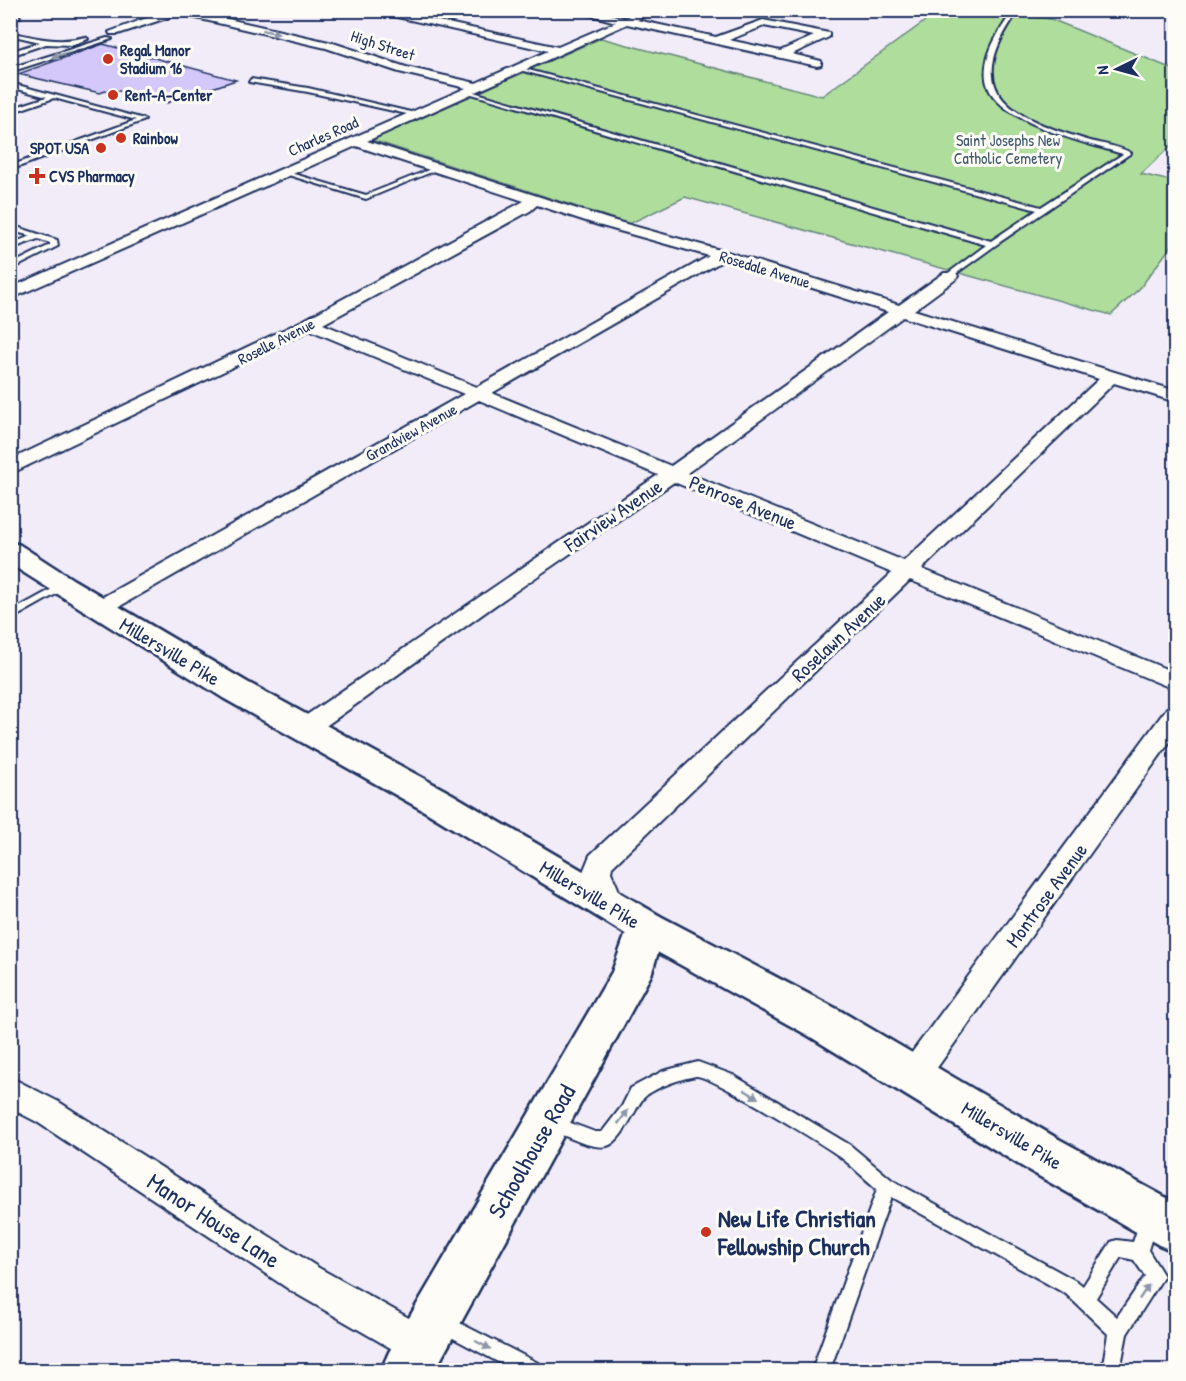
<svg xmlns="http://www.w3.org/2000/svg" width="1186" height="1381" font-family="'Patrick Hand',sans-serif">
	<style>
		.green { fill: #afdd9c; stroke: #65867d; stroke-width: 1.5 }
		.building { fill: #d4c8fb; stroke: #1b2f5e; stroke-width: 1.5 }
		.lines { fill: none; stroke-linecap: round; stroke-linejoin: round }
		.lane-casing { stroke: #1b2f5e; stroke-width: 4 }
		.street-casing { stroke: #1b2f5e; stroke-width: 4 }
		.secondary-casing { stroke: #1b2f5e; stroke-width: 5 }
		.primary-casing { stroke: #1b2f5e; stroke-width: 5 }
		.lane { fill: #fdfcf7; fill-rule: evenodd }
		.street { fill: #fdfcf7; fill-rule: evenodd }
		.secondary { fill: #fdfcf7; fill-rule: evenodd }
		.primary { fill: #fdfcf7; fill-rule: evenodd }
		.oneway { fill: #8c96aa }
		.poi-dot { fill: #c8321e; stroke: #fdfcf7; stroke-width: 2 }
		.labels { text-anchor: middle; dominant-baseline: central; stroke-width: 6; stroke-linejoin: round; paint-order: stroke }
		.far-street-label { font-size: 16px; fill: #1b2f5e; stroke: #fdfcf7 }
		.far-poi-label { font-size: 16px; font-weight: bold; fill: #1b2f5e; stroke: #fdfcf7; text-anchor: start }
		.far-park-label { font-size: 16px; fill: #405a6e; stroke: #fdfcf7 }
		.street-label { font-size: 20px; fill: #1b2f5e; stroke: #fdfcf7 }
		.near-street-label { font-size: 24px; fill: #1b2f5e; stroke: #fdfcf7 }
		.near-poi-label { font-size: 24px; font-weight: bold; fill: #1b2f5e; stroke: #fdfcf7; text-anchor: start }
	</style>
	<rect width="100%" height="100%" fill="#f1ecf8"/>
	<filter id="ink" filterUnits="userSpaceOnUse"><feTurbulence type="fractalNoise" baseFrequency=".0167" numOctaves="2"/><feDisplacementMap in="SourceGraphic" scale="12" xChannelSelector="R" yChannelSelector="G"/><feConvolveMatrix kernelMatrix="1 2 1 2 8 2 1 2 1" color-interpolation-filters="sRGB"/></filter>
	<g filter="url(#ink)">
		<path class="green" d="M939,11H981L1051,19L1175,70V142L1141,174L1175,182V241L1140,288L1111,315L685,197L629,224L372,140L601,38L822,96Z"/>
		<path class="building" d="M103,44L236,80L167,103L111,89L100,93L18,74Z"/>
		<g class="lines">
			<defs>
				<path id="lane" d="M996,10H1009L1017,13C959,95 1014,118 1087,140C1101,144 1119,146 1131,153L1000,242L950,278H947V274L986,245L465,92L470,91L991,241L1037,210L516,69L521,68L1041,207L1123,154C1088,144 1002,123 988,87C979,63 997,33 1011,14Z
					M18,14L20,17L10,20V17Z
					M10,32C36,38 59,44 85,37L88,39L71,45L46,44L10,56V52L40,42L10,35Z
					M107,38L112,39L10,72V68Z
					M251,79L308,88L419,114L416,116L308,92L249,82Z
					M10,83L144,119L145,120L10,170V166L136,120L54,98L10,113V109L47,97L10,87Z
					M436,167L441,168L366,199L282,173L287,172L366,195Z
					M20,228L57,240L58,246L10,270V265L50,245V243L38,239L10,249V244L31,236L20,233L10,236V231Z
					M63,583L67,584L68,586L67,588L10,620V612Z
					M698,1062L733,1075L850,1145L892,1180L1078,1282L1083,1286L1111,1242L1117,1240L1133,1242L1142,1215L1148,1213L1154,1215L1157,1221L1148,1250L1164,1276L1127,1334L1120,1370H1102L1108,1334L1066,1294L891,1197L830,1370H812L877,1189C864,1178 852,1166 839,1156C821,1143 710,1075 696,1076C683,1078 649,1089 642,1100C634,1111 621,1143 607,1146C591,1150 562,1134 546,1128L544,1123L546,1118L552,1116L595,1132H602L622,1106L631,1088L663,1071ZM1121,1257L1134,1260L1145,1276L1117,1317L1096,1298Z
					M442,1314L538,1363L540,1370H513L436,1329L433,1323L436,1317Z"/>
				<path id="street" d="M189,10L333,43L406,67L476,83L548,51L366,10H388L558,47L616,22L572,10H593L625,18L641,10H656L637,20L716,37L763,20L829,33V37L792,54L821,61V65L817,66L627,24L367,141L608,219L727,252L899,305L944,273H956L958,276L956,279L914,310L1176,391V402L1114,383L922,569L1176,673V690L910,580L612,867L611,872L626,907L622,915L612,918L602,915L583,872L590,855L892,573L674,482L494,606L313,735L304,737L295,735L292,729L295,723L658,475L479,400L108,613L100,615L92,613L89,608L92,603L464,394L310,330L10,474V460L304,320L524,201L356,146L10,299V288L466,88L399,72L326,48L179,14L118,34H110L109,32L168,10ZM764,26L814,36L780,51L729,40ZM537,205L598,225L709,256L477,387L323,324L530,211ZM724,260L888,312L671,466L492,393ZM903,317L1099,379L904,561L687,473Z
					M1176,706V733L924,1086L913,1090L902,1086L897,1076L902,1066L1167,708Z
					M10,1077L59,1102L319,1268L434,1332L440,1345L434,1358L421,1364L408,1358L293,1292L37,1122L10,1108Z"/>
				<path id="secondary" d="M646,911L660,916L666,927L651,975L435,1370H381L389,1352L612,972L632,916Z"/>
				<path id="primary" d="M10,542L20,545L74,580L247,682L452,794L660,916L839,1010L1055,1137L1176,1203V1252L1159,1245L1023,1167L809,1036L632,938L426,812L223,698L10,564Z"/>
			</defs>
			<use href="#lane" class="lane-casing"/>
			<use href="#street" class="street-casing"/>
			<use href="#secondary" class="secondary-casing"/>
			<use href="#primary" class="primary-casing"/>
			<use href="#lane" class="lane"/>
			<use href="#street" class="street"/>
			<use href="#secondary" class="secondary"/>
			<use href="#primary" class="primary"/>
		</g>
		<defs><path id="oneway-solid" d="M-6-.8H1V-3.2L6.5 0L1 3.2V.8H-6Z" transform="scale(1.5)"/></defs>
		<g class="oneway">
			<use href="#oneway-solid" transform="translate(271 32) rotate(13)"/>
			<use href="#oneway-solid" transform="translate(60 55) rotate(163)"/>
			<use href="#oneway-solid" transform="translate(751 1094) rotate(31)"/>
			<use href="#oneway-solid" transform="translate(623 1117) rotate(-54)"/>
			<use href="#oneway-solid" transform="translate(1144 1292) rotate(-56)"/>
			<use href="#oneway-solid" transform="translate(483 1345) rotate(28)"/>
		</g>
	</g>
	<g class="poi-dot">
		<circle cx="108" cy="59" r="6"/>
		<circle cx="113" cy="95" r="6"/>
		<circle cx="121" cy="138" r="6"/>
		<circle cx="101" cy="148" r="6"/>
		<path d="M34 167h6v6h6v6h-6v6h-6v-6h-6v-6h6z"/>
		<circle cx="706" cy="1232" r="6"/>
	</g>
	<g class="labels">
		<g class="far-street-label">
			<text transform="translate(383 45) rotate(18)">High Street</text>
			<text transform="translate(323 136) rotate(-24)">Charles Road</text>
			<text transform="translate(765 269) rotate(17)">Rosedale Avenue</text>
			<text transform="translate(276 341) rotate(-27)">Roselle Avenue</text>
			<text transform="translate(411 432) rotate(-29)">Grandview Avenue</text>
		</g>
		<g class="far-poi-label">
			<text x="120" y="50">Regal Manor<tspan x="120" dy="18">Stadium 16</tspan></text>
			<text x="125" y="95">Rent-A-Center</text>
			<text x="133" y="138">Rainbow</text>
			<text x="89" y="148" text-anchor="end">SPOT USA</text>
			<text x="49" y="176">CVS Pharmacy</text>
		</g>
		<g class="far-park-label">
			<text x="1008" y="140">Saint Josephs New<tspan x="1008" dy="18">Catholic Cemetery</tspan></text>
		</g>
		<g class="street-label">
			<text transform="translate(743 502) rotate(22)">Penrose Avenue</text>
			<text transform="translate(613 515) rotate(-34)">Fairview Avenue</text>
			<text transform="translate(838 637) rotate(-43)">Roselawn Avenue</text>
			<text transform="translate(170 651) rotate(31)">Millersville Pike</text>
			<text transform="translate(590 894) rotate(31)">Millersville Pike</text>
			<text transform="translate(1046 895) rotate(-54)">Montrose Avenue</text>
			<text transform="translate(1012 1135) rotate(31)">Millersville Pike</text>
		</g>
		<g class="near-street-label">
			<text transform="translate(531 1151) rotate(-60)">Schoolhouse Road</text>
			<text transform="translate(214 1220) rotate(33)">Manor House Lane</text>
		</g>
		<g class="near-poi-label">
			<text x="718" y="1218">New Life Christian<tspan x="718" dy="28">Fellowship Church</tspan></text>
		</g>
	</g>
	<rect width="1186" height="1381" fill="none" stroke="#fdfcf7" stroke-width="36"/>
	<rect x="18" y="18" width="1150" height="1345" fill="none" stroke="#1b2f5e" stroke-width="2" filter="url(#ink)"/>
	<g transform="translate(1117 69) rotate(265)" stroke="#fdfcf7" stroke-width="4.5" paint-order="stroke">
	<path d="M0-4.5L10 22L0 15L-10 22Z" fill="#1b2f5e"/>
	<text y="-9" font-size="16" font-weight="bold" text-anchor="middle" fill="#1b2f5e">N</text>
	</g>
</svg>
